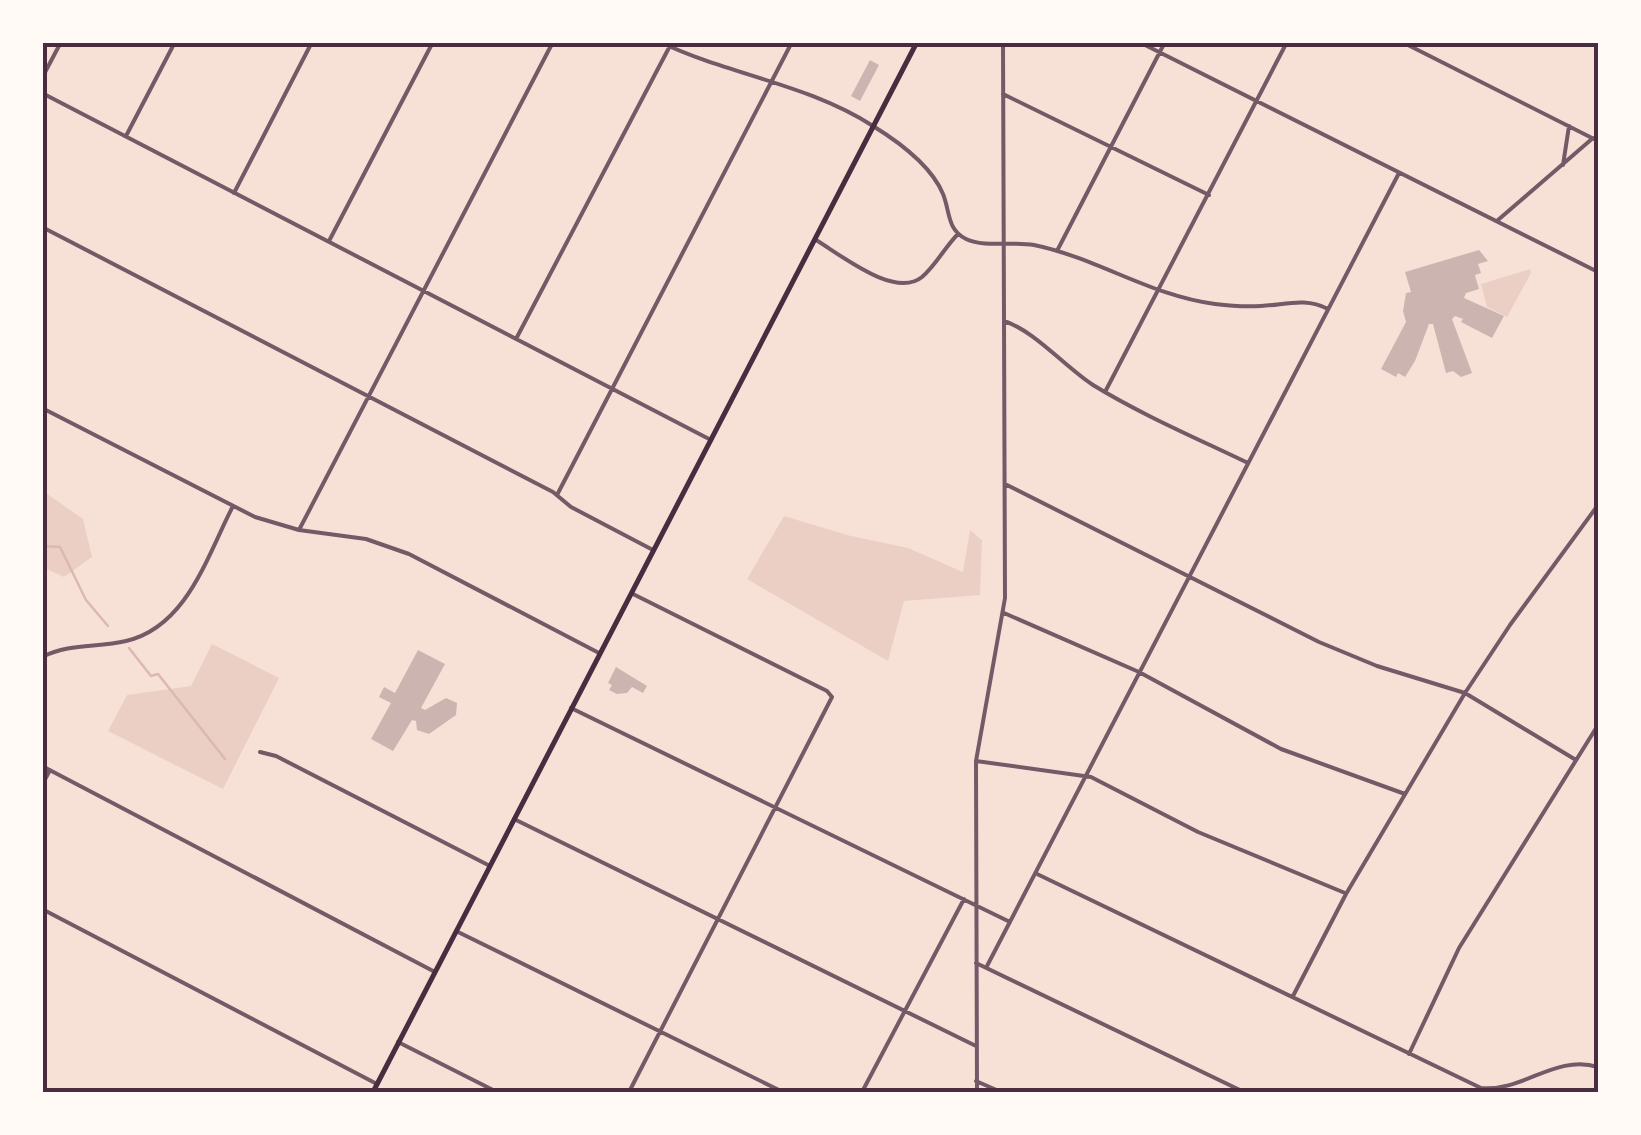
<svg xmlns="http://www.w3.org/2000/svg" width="1641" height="1135" font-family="Mulish,sans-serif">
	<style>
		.green { fill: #ebcfc5 }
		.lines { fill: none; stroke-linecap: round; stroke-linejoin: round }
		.stream { stroke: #dcb8b0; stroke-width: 2.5 }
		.building { fill: #ccb4b1 }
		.minor { stroke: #755966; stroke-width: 4 }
		.trunk { stroke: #4a2c40; stroke-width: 5 }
		.neatline { fill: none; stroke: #4a2c40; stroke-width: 4 }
	</style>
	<rect width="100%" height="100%" fill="#f7e1d7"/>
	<path class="green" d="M1530,269L1531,273L1507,317L1487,307L1481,284Z
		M43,491L83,519L92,557L64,577L43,567Z
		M784,516L847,535L908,548L963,572L970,530L982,540L980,595L904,601L888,661L747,579Z
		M212,644L279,678L223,789L108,731L127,695L191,686Z"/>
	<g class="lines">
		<path class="stream" d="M42,546L60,547L86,600L108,626
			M129,648L151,676L158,674L225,759"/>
	</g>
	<path class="building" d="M870,60L879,65L860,101L851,96Z
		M1479,250L1488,261L1478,264L1481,273L1475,275L1479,289L1466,293L1464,298L1504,316L1492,338L1461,322L1463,319L1455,316L1452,319L1472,373L1461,377L1453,371L1446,373L1433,324H1429L1415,361L1405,377L1398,373L1396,377L1381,369L1406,322L1403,311L1406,293L1411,292L1405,272Z
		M418,650L445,664L421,708L425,710L446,698L457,703L456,715L429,734L417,730L416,721L412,720L393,751L371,739L391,703L379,697L384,687L395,693Z
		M616,667L647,686L643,693L632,687L627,693L617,694L609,690L612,685L608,683Z"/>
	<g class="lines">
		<path class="minor" d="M660,42C729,75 808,84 873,126C899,142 931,165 943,194C950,211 947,230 966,239C985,248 1013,241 1034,245C1097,258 1151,296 1215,304C1231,306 1246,307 1261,306C1285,305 1305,297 1328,309
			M1139,42L1598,272
			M1402,42L1598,141
			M42,78L61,42
			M42,93L711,440
			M1003,94L1209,195
			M126,136L175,42
			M1563,165L1569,126
			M234,193L312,42
			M1498,220L1593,138
			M42,227L553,492L571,507L653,550
			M816,240C841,255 895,299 922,277C936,265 945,247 958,234
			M329,241L433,42
			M1057,251L1165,42
			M1004,321C1035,331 1065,367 1093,385C1142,415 1196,438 1248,463
			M516,339L672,42
			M1105,392L1287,42
			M42,408L255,517L299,530L366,539L409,554L599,653
			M1005,484L1319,642L1377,666L1465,693L1576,760
			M557,495L792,42
			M299,530L553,42
			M1004,613L1139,672L1281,749L1405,794
			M42,657C70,643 97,648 126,641C187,627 207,556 233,506
			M571,708L1010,922
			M260,752L276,756L490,866
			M976,761L1091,777L1198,832L1345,893
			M42,766L435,972
			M42,785L50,770
			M514,819L976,1046
			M1037,874L1481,1088C1523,1092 1555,1054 1598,1067
			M42,909L377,1084
			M456,931L783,1092
			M976,963L1244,1092
			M987,966L1399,173
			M1293,996L1346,894L1465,693L1510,625L1598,505
			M398,1042L497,1092
			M1409,1054L1459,948L1598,725
			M976,1081L1001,1092
			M629,1092L832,697L827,691L633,594
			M862,1092L964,899
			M977,1092L976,761L1005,598L1003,42"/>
		<path class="trunk" d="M373,1092L917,42"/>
	</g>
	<rect width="1641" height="1135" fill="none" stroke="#fffaf5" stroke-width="90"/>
	<rect x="45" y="45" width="1551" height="1045" class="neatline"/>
</svg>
